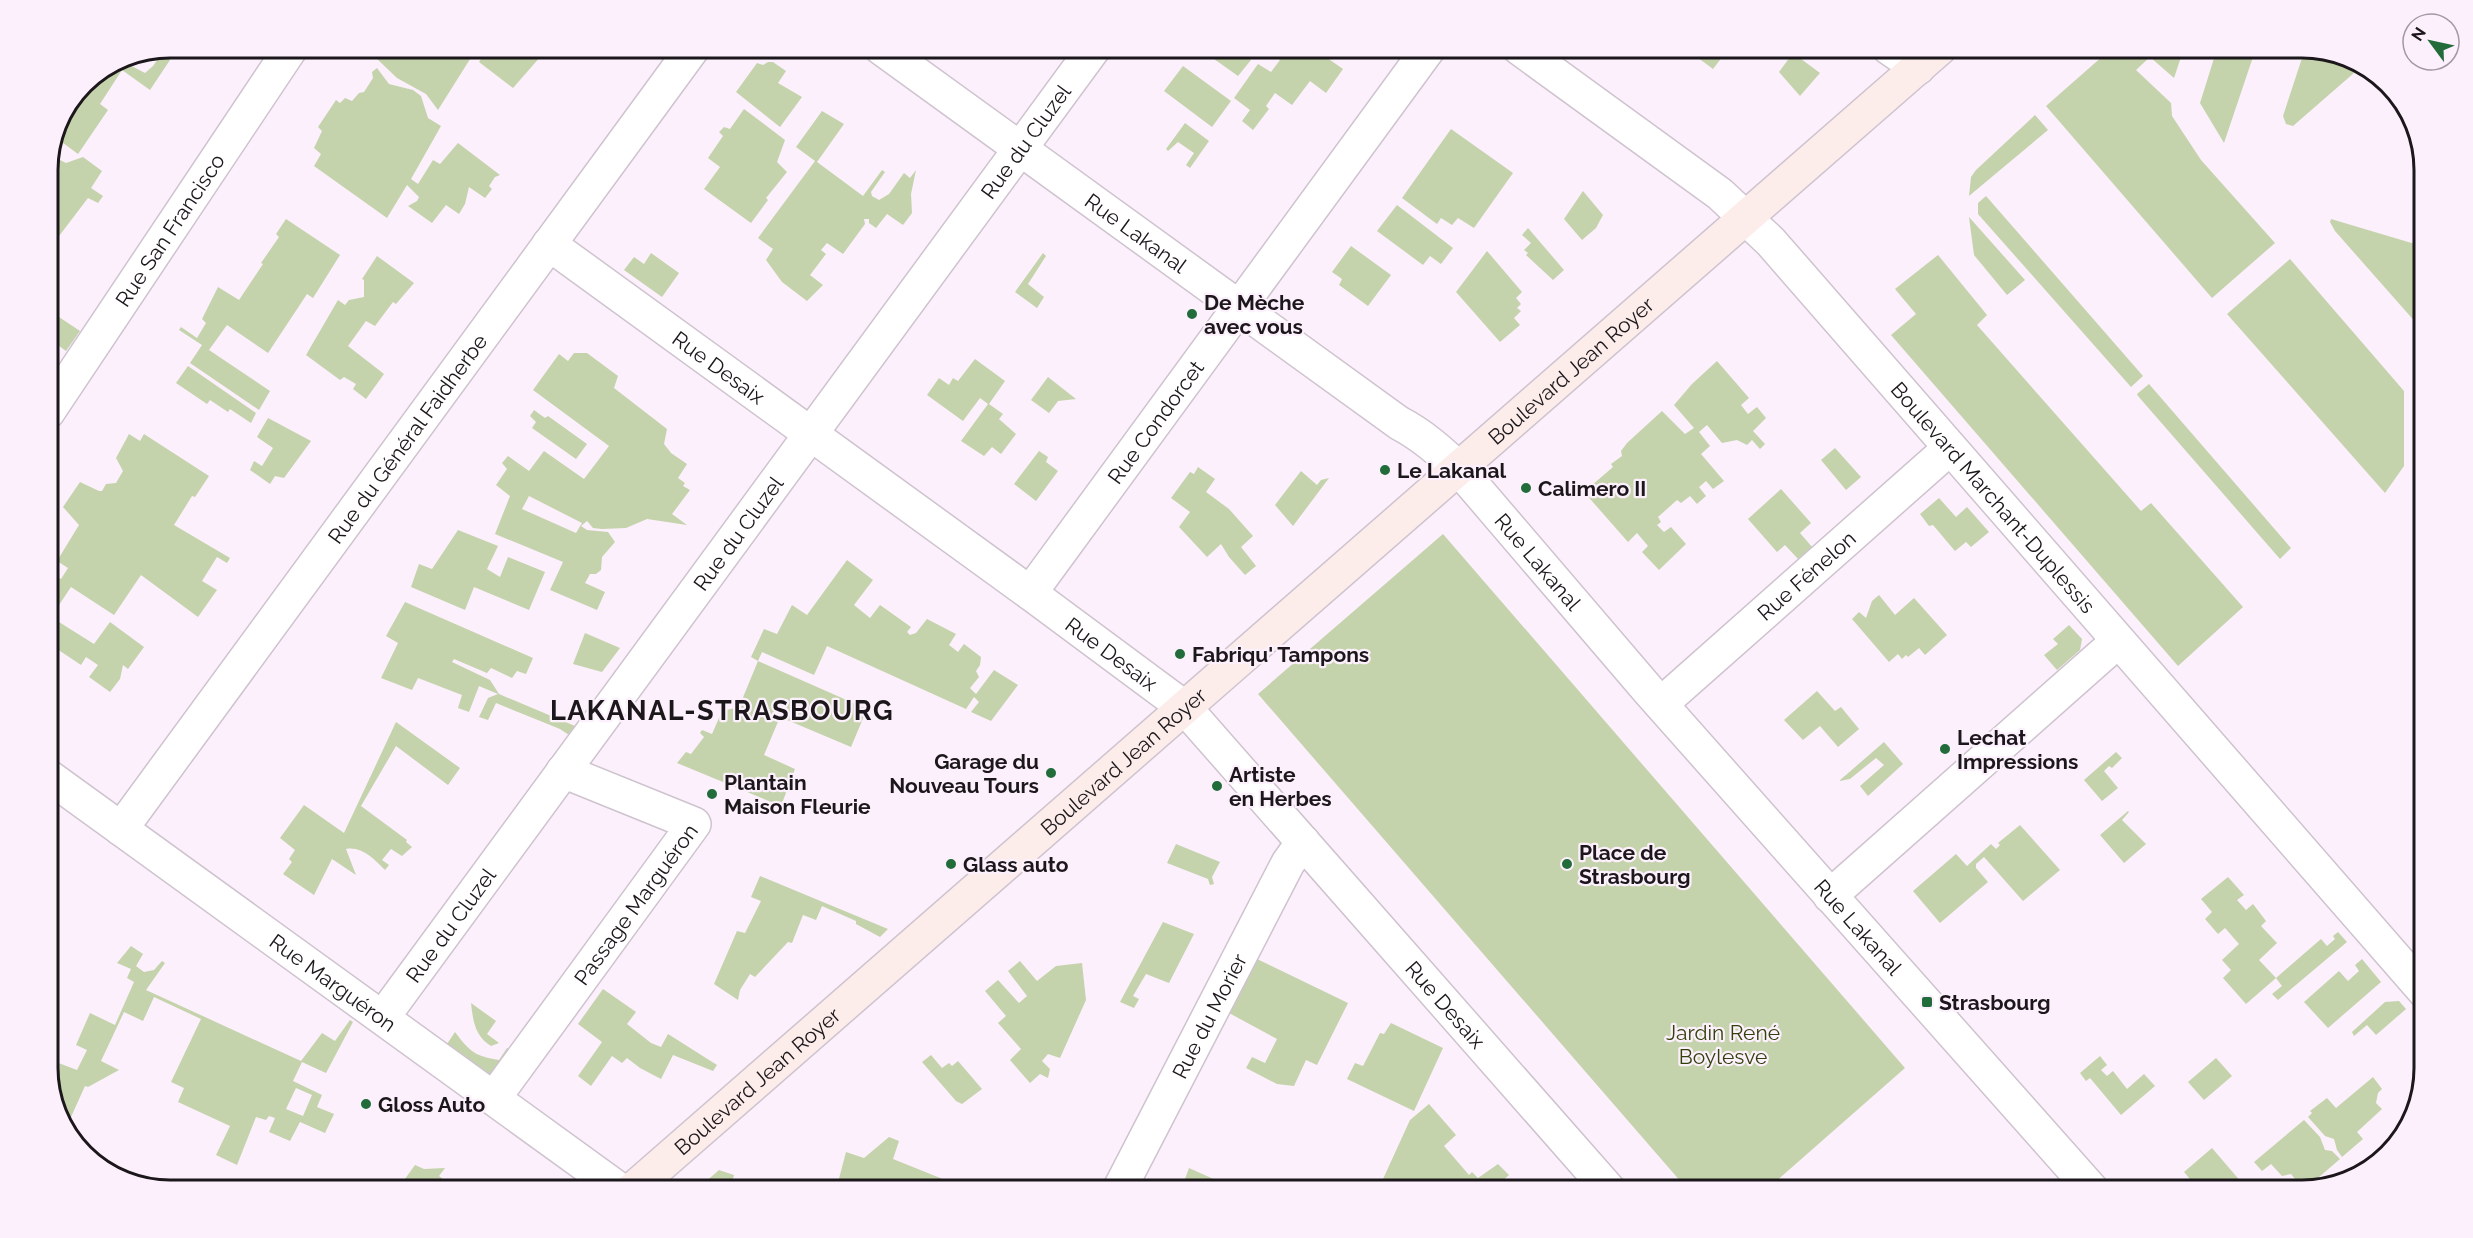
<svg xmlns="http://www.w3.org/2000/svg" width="2473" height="1238" font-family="Raleway,sans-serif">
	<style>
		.green { fill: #c4d3ab; fill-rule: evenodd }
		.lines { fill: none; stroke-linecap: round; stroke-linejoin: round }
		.street-casing { stroke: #cec3ce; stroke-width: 36 }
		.secondary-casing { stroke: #cec3ce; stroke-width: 36 }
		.street { stroke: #fff; stroke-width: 33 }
		.secondary { stroke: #fcecea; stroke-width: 33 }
		.poi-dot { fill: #226c3b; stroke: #fcf0fc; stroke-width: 2 }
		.labels { text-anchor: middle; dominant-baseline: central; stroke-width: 4.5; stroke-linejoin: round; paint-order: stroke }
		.street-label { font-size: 21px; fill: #1b171b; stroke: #fcf0fc }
		.poi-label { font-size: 21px; font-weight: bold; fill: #1b171b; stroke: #fcf0fc; text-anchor: start }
		.park-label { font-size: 21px; fill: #32410c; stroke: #fcf0fc }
		.district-label { font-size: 27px; font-weight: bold; letter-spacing: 1.5px; fill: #1b171b; stroke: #fcf0fc }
		.rim { fill: none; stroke: #1b171b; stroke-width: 3 }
	</style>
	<rect width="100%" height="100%" fill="#fcf0fc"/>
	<path class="green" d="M178,48L150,90L122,70L100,104L108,110L78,154L55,137C66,95 86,83 120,60L145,73L153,66L165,49Z
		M381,48H477L438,110L426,94L397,78L375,57Z
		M488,48H548L513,88L479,62Z
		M1207,48H1235L1251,60L1238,76L1214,59L1216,56Z
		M1270,48H1313L1343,69L1326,93L1310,81L1292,105L1275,93L1266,106L1269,109L1253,130L1242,121L1250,110L1234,98L1258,64L1271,72L1280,60L1268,51Z
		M1685,48H1729L1713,69Z
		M2112,48H2184L2174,78L2150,57L2136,70L2171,103L2172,116L2201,160L2275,243L2212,298L2046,106Z
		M2221,48H2256L2224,143L2200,103L2216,52Z
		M2305,49L2356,60L2362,66L2293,126L2286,124L2283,116Z
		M1793,53L1820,73L1800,96L1779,72Z
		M768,62H773L786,71L778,83L802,97L780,127L736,92L757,63L763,65Z
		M1183,66L1231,101L1212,127L1164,91Z
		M377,68L389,84L413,90L421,96L428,118L441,126L411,179L418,184L433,160L440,164L458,143L500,175L495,177L489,186L492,189L485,198L469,187L465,204L459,214L446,205L432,223L408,206L417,201L419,197L407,185L387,218L314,166L321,154L314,148L322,131L318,127L336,100L340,103L345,98L352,101L359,93L364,92L373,78L372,72Z
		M744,109L785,140L777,162L787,172L766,198L768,200L751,223L704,189L720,167L708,158L723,136L719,132L724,127L730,129Z
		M822,111L844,124L817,162L863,196L882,170L885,172L871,192L872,196L879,200L889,194L904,173L910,178L916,170L911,194L912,213L903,225L887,214L876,228L869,223V219H864L865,224L843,254L827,243L821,250L826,254L810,275L823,285L807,301L782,282L766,260L773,249L758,238L815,161L796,147Z
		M2035,115L2048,130L1969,196L1971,177L1976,170Z
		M1185,123L1209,141L1190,168L1186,165L1194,153L1178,142L1168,151L1166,149Z
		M1451,129L1513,173L1474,228L1458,218L1452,225L1441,218L1437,224L1402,198Z
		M50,155L66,163L83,157L102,171L91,188L103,196L98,203L88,198L56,240L48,235V163Z
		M1583,191L1603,215L1596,228L1582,240L1564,219Z
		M1986,196L2143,376L2131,387L1978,214V203Z
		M1397,205L1453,248L1441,264L1430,256L1423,265L1377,231Z
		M1969,217L2025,280L2007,295L1974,255Z
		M286,219L340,255L313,298L307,294L268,353L227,325L209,350L270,391L259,410L190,363L202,345L179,330L181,327L197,338L206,323L202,319L218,287L239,300L263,264L261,263L279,237L276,234Z
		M2331,219L2425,247V333L2335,231L2330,222Z
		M1528,228L1564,270L1553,280L1526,255L1528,253L1524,250L1531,243L1522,235Z
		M1351,246L1391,275L1368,306L1339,285L1342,279L1332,272Z
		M1487,251L1522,292L1516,298L1521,304L1517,308L1521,311L1514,318L1520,325L1500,342L1456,292Z
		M651,253L679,273L662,297L624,270L634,257L644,264Z
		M1043,253L1046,256L1028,284L1044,297L1037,308L1015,292Z
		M1938,255L1987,315L1977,325L2141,511L2151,503L2243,607L2178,666L1891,335L1916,314L1895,289Z
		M377,256L414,283L396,304L393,302L375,326L366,321L348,346L384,374L366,399L353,389L356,384L344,377L340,380L306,355L338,300L345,305L349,300L364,297V280L362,279Z
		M2290,259L2404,391V466L2385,493L2227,314Z
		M48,304L55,309L53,313L80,331L66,351L48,338Z
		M574,353H587L618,376L614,388L667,429L664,444L671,453L687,464L678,478L685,483L683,486L690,490L672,514L687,525L647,519L626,528L602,529L593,528L587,521L581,526L587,530L608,532L615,542L602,557L601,570L596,574H590L585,583L605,592L597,610L550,590L563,562L495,534L510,496L496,485L507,469L502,463L508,456L529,471L544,451L584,479L609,446L533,390L559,354L568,361ZM529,496L582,523L576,533L522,509Z
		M975,359L1005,381L989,404L1003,414L999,419L1016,434L1001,454L992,447L984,456L961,441L988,404L980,398L963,421L927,395L939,378L949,385L953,378L958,381Z
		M1717,361L1749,398L1741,405L1748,414L1757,407L1766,418L1753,431L1765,444L1760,449L1752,440L1747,445L1737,440L1722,443L1707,425L1699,432L1710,446L1701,454L1724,481L1713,489L1706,481L1699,487L1706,496L1697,504L1690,496L1681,503L1677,500L1658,517L1661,522L1657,525L1664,532L1671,527L1686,544L1659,570L1642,552L1648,546L1637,533L1628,542L1584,492L1613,467L1611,464L1622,456L1621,451L1627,443L1662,411L1685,434L1694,428L1674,405L1692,384Z
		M188,366L256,413L251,423L230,409L228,412L210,400L207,404L176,383Z
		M1048,377L1076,399L1058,401L1049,413L1031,400Z
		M2149,384L2291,548L2280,559L2138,396L2137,394Z
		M534,410L545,418L548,416L587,444L576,459L532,428L536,422L530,416Z
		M268,418L311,441L284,478L275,476L270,484L250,470L254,461L262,466L273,448L257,437Z
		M129,434L140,441L144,434L209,476L195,497L192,496L174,525L230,558L227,563L217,557L202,581L217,590L198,617L141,575L114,615L71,587L51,617L94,644L110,622L144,647L128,669L123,665L120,679L110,692L89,677L98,665L86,657L81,665L48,643V574L49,572L61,579L68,568L57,561L79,525L63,507L80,482L99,491H102L106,484L116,483L123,471L116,458Z
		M1835,448L1861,477L1846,490L1821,460Z
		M1039,451L1048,457L1046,462L1058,471L1036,501L1014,484Z
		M1198,467L1215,479L1206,492L1229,509L1253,536L1241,547L1256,566L1245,575L1229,557L1221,544L1207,557L1179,527L1190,512L1171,498L1190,472L1194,474Z
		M1301,471L1317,485L1321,480L1329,478L1293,526L1275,505Z
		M1781,489L1811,523L1800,533L1813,548L1799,560L1785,545L1777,552L1748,519Z
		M1939,498L1956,517L1967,507L1989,532L1971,547L1966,542L1955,551L1933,525L1929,526L1920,514Z
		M458,530L498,546L487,569L500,577L508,557L545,572L529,610L474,587L465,610L411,587L419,564L432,569Z
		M1443,534L1905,1068L1766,1190H1688L1258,694Z
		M847,560L873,580L854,605L870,618L880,605L911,627L907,632L910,635L916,633L927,619L956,634L949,645L958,652L964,644L981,657L980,665L976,671L979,677L970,688L976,694L994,670L1018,685L991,721L971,712L979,702L974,697L966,709L827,646L814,675L762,652L758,661L867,709L851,747L780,717L764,755L795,769L781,806L677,763L686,752L691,754L704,737L700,733L702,730L712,734L722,711L739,707L758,661L751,657L764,629L777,634L792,605L807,615Z
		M1879,595L1895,615L1914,598L1947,635L1925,655L1919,648L1908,657L1906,655L1902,659L1898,654L1889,662L1852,619L1859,612L1866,618L1872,601Z
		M405,602L533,658L526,674L517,671L512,678L491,668L487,673L454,659L452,662L490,680L499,694L575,726L569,735L560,729L496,703L488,720L479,717L488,698L498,694L479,686L469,712L458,708L462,695L418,678L412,690L381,678L398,643L386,636Z
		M2069,625L2082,639L2080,650L2057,670L2044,655L2058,644L2053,639Z
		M585,633L620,648L602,672L573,664Z
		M1817,691L1835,711L1841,707L1859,729L1838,747L1820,726L1803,740L1784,720Z
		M396,722L460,768L448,785L396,746L361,806L407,840L406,842L412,847L402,856L391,849L382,860L389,865L385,870C374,859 362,846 346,849L356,875L332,859L314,895L283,874L292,862L289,859L295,850L280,838L304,805L344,833Z
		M1884,742L1903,764L1868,796L1860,786L1884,765L1876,758L1850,779L1839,781Z
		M2116,752L2122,758L2112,768L2109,766L2104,771L2118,788L2102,801L2084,780Z
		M2128,811L2129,812L2122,820L2146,844L2124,863L2100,835Z
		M2020,825L2060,870L2023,901L1984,857L1976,864V868L1988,882L1940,923L1913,891L1956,854L1967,866L1991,844L1996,849L2000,845L1998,843Z
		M1176,844L1220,862L1212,877L1214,884L1210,885L1208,879L1167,863Z
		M760,876L888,929L880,937L856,924V921L822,906L816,920L803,915L792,943L788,942L755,977L750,974L740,990L738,1000L714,984L737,931L745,933L761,901L751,897Z
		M2228,877L2244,895L2237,900L2246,910L2253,904L2266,921L2261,926L2277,943L2259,960L2276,978L2321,939L2327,946L2335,939L2333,936L2338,932L2347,942L2278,1000L2272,994L2282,986L2276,978L2246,1004L2223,978L2231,970L2222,960L2239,944L2225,928L2218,934L2205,919L2212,912L2201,899Z
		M1163,922L1194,934L1169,983L1146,974L1133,996L1139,999L1134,1008L1120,1002Z
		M131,946L143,954L136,966L144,972L154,970L162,961L165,963L146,990L301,1061L322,1033L335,1041L350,1020L353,1022L326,1073L302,1062L293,1081L322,1095L317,1107L334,1114L325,1133L300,1122L290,1141L269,1132L275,1118L269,1116L266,1120L256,1117L237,1165L216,1155L230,1126L178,1102L184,1088L171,1082L201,1019L154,997L143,1021L124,1012L101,1061L119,1070L88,1087L85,1086L66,1128L48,1076V1059L77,1070L87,1050L76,1045L90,1013L115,1025L134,982L127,978L131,969L117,963ZM296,1088L312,1095L303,1116L286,1109Z
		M1257,959L1348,1003L1317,1065L1306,1060L1294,1086L1277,1084L1246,1068L1252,1057L1265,1063L1277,1039L1229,1013Z
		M2362,959L2381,982L2328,1028L2304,1002L2339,971L2348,981L2359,971L2355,965Z
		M1020,961L1037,981L1056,966L1082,963L1086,1000L1060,1058L1048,1054L1042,1061L1050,1069L1048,1078L1040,1074L1030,1083L1010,1060L1021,1049L998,1023L1006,1016L985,991L998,980L1019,1003L1027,996L1008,971Z
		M603,989L636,1012L627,1024L651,1043L661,1047L668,1034L717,1065L713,1071L673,1055L661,1079L640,1068L627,1058L622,1063L612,1056L591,1086L578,1076L602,1042L578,1024Z
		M2399,1001L2406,1009L2376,1035L2367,1025L2354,1036L2352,1032L2385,1002Z
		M471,1003L496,1021L487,1034L499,1043L491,1046C475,1036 473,1021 471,1003Z
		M1391,1023L1443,1048L1414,1111L1347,1079L1355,1063L1363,1066L1380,1033L1384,1034Z
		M455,1032C470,1052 475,1056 499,1060L507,1048L511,1051L492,1077L447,1044Z
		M931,1055L942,1068L949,1063L952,1066L958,1061L982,1089L962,1104L956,1101L922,1062Z
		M2100,1056L2107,1065L2101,1070L2107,1076L2113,1071L2127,1089L2144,1074L2155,1086L2121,1115L2090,1078L2086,1081L2080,1073Z
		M2216,1058L2232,1076L2204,1100L2188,1082Z
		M2373,1077L2382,1089L2378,1093L2376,1103L2382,1109L2357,1132L2363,1139L2342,1157L2337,1150L2334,1139L2325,1136L2308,1117L2312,1113L2310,1111L2327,1098L2336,1108Z
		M1429,1104L1456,1135L1444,1146L1469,1175L1472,1172L1478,1178L1498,1164L1509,1175L1492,1190H1423L1419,1185L1412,1190H1378L1410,1120Z
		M2304,1120L2320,1137L2325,1150L2332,1151L2340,1159L2304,1190L2291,1174L2282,1176L2271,1164L2262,1171L2254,1162Z
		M889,1137L899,1141L893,1159L970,1190H946L937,1186L936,1190H836L846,1152L864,1158Z
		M2212,1148L2242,1183L2234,1190H2199L2184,1172Z
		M415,1165L424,1169L445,1168L439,1176L443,1179L435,1190H397Z
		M1189,1168L1238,1190H1181Z
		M719,1170L734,1175L730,1190H703V1184Z"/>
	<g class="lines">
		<defs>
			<g id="street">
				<path id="s1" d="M881,48L1399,423C1422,435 1440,451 1459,469L1649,691L2092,1190"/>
				<path id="s2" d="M1519,48L1720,194L1771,242L2425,992"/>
				<path d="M1889,48L1918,68"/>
				<path id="s3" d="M549,244L1030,593L1185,708L1609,1190"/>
				<path id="s4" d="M48,412L291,48"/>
				<path id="s5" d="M1030,593L1429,48"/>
				<path id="s6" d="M1661,704L1950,448"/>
				<path id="s7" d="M48,776L620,1190"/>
				<path id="s8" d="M121,829L693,48"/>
				<path d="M1830,896L2118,641"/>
				<path id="s9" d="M383,1017L1094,48"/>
				<path id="s10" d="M494,1098L694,824L563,771"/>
				<path id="s11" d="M1119,1190L1288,863L1303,842"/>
			</g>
			<g id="secondary">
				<path id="s12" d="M632,1190L1940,48"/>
			</g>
		</defs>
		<use href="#street" class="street-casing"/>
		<use href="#secondary" class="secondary-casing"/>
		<use href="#street" class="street"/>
		<use href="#secondary" class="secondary"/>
	</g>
	<g class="poi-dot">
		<circle cx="1192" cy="314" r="6"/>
		<circle cx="1385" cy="470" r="6"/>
		<circle cx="1526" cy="488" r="6"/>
		<circle cx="1180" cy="654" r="6"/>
		<circle cx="1945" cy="749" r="6"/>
		<circle cx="1051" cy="773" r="6"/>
		<circle cx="1217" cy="786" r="6"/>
		<circle cx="712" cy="794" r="6"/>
		<circle cx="951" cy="864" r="6"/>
		<circle cx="1567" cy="864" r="6"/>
		<rect x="1921" y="996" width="12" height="12" rx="3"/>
		<circle cx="366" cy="1104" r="6"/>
	</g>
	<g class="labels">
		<g class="street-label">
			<text stroke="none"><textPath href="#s9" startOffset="1086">Rue du Cluzel</textPath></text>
			<text stroke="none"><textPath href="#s4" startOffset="219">Rue San Francisco</textPath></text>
			<text stroke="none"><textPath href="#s1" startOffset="315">Rue Lakanal</textPath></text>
			<text stroke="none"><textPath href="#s3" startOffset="210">Rue Desaix</textPath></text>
			<text stroke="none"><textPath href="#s12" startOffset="1246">Boulevard Jean Royer</textPath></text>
			<text stroke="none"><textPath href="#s5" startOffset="212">Rue Condorcet</textPath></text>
			<text stroke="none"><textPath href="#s8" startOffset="484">Rue du Général Faidherbe</textPath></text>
			<text stroke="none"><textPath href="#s2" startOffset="657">Boulevard Marchant-Duplessis</textPath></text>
			<text stroke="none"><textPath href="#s9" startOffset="600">Rue du Cluzel</textPath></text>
			<text stroke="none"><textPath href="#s1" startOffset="837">Rue Lakanal</textPath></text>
			<text stroke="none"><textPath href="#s6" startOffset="194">Rue Fénelon</textPath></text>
			<text stroke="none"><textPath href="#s3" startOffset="696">Rue Desaix</textPath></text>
			<text stroke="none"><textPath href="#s12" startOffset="652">Boulevard Jean Royer</textPath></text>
			<text stroke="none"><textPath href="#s10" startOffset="240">Passage Marguéron</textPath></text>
			<text stroke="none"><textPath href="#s9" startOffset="114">Rue du Cluzel</textPath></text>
			<text stroke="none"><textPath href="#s1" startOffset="1323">Rue Lakanal</textPath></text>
			<text stroke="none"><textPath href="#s7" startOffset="352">Rue Marguéron</textPath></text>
			<text stroke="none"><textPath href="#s3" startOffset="1182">Rue Desaix</textPath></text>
			<text stroke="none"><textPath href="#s11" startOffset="196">Rue du Morier</textPath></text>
			<text stroke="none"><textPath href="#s12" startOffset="166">Boulevard Jean Royer</textPath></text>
		</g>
		<g class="poi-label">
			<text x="1204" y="302">De Mèche<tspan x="1204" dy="24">avec vous</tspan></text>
			<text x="1397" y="470">Le Lakanal</text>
			<text x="1538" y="488">Calimero II</text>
			<text x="1192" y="654">Fabriqu' Tampons</text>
			<text x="1957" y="737">Lechat<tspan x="1957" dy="24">Impressions</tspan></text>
			<text x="1039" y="761" text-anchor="end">Garage du<tspan x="1039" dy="24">Nouveau Tours</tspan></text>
			<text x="1229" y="774">Artiste<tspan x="1229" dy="24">en Herbes</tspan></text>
			<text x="724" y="782">Plantain<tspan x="724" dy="24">Maison Fleurie</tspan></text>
			<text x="1579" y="852">Place de<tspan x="1579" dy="24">Strasbourg</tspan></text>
			<text x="963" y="864">Glass auto</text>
			<text x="1939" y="1002">Strasbourg</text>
			<text x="378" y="1104">Gloss Auto</text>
		</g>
		<g class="park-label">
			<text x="1723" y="1032">Jardin René<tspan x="1723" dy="24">Boylesve</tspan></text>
		</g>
		<g class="district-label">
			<text x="722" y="710">LAKANAL-STRASBOURG</text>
		</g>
	</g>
	<path d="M0 0H2473V1238H0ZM170 58H2302A112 112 0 0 1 2414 170V1068A112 112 0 0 1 2302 1180H170A112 112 0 0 1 58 1068V170A112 112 0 0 1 170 58Z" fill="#fcf0fc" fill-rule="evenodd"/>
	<path class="rim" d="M170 58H2302A112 112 0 0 1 2414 170V1068A112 112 0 0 1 2302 1180H170A112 112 0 0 1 58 1068V170A112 112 0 0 1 170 58Z"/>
	<g transform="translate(2431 42) rotate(303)"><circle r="28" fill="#fcf0fc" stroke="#a299a2" stroke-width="1.5"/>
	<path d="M0-4.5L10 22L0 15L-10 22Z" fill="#226c3b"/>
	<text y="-9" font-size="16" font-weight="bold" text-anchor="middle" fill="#1b171b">N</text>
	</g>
</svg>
